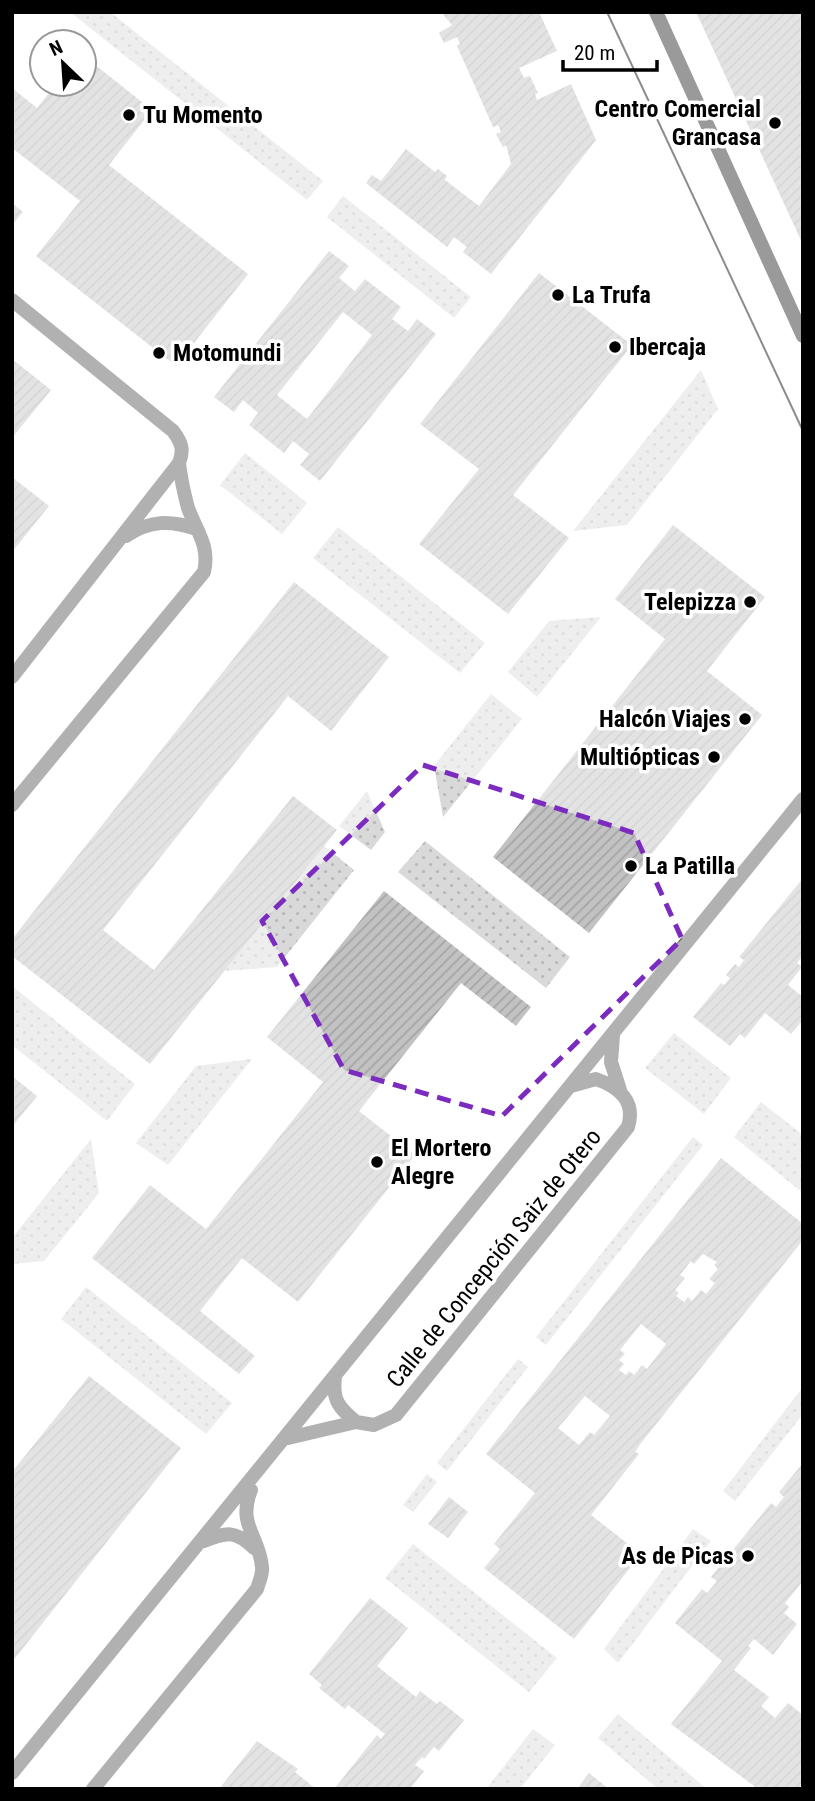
<svg xmlns="http://www.w3.org/2000/svg" width="815" height="1801" font-family="'Roboto Condensed',sans-serif">
	<style>
		.grass { fill: url(#grass-dots) }
		.building { fill: url(#building-hatch); fill-rule: evenodd }
		.lines { fill: none; stroke-linecap: round; stroke-linejoin: round }
		.minor { stroke: #525252; stroke-width: 14 }
		.secondary { stroke: #1f1f1f; stroke-width: 14 }
		.tram { stroke: #000; stroke-width: 2 }
		.marked { fill: none; stroke: #7b2cbf; stroke-width: 5; stroke-dasharray: 14 9; stroke-linejoin: round }
		.poi-dot { fill: #000; stroke: #fff; stroke-width: 2.5 }
		.labels { text-anchor: middle; dominant-baseline: central; stroke-width: 7; stroke-linejoin: round; paint-order: stroke }
		.poi-label { font-size: 24px; font-weight: bold; fill: #000; stroke: #fff; text-anchor: start }
		.street-label { font-size: 24px; fill: #000; stroke: #fff }
	</style>
	<defs>
		<pattern id="grass-dots" width="8" height="8" patternUnits="userSpaceOnUse" patternTransform="scale(1.75)"><rect width="8" height="8" fill="#d9d9d9"/><path d="M2 2h.1M6 6h.1" fill="none" stroke="#b8b8b8" stroke-width="1.8" stroke-linecap="round"/></pattern>
		<pattern id="building-hatch" width="6" height="6" patternUnits="userSpaceOnUse" patternTransform="scale(1.75)"><rect width="6" height="6" fill="#c2c2c2"/><path d="M-1 1l2-2M0 6l6-6M5 7l2-2" fill="none" stroke="#a5a5a5"/></pattern>
	</defs>
	<rect width="100%" height="100%" fill="#fff"/>
	<path class="grass" d="M70,12H110L323,181L307,200Z
		M343,196L471,297L454,318L327,217Z
		M701,370L718,409L627,525L573,531Z
		M245,453L307,503L282,534L220,485Z
		M338,527L485,643L460,673L313,558Z
		M601,617L537,697L508,672L549,621Z
		M491,694L522,719L443,817L434,766Z
		M367,791L385,832L371,850L339,826Z
		M425,841L570,957L546,988L398,872Z
		M324,846L354,870L277,967L224,971Z
		M12,986L135,1084L107,1121L12,1045Z
		M674,1033L731,1078L704,1114L645,1068Z
		M252,1059L168,1165L136,1143L196,1066Z
		M761,1102L803,1135V1193L734,1137Z
		M693,1137L703,1145L546,1345L536,1337Z
		M91,1139L99,1193L44,1261L12,1264V1238Z
		M86,1287L232,1403L206,1434L61,1319Z
		M518,1359L528,1367L447,1471L437,1463Z
		M803,1387V1414L735,1501L723,1491Z
		M427,1474L437,1482L413,1512L403,1505Z
		M693,1529L711,1541L618,1663L604,1649Z
		M413,1544L557,1658L529,1692L385,1578Z
		M618,1714L707,1789H658L598,1738Z
		M533,1729L555,1745L520,1789H486Z"/>
	<path class="building" d="M441,12H539L557,51L519,68L524,78L530,76L538,93L535,94L537,100L571,84L596,140L491,274L463,252L467,247L454,237L447,247L366,183L372,175L381,181L406,149L435,172L438,169L447,176L445,180L479,206L511,164L506,145L503,147L496,134L501,132L498,125L493,127L457,46L460,44L457,37L444,43L439,33L452,25Z
		M696,12H803V244L798,234Z
		M84,56L152,110L109,165L248,274L176,366L36,256L80,201L12,148V88L37,108L56,84H84Z
		M12,203L23,212L12,225Z
		M329,251L349,266L339,278L355,291L365,279L401,307L392,319L408,331L417,319L436,334L320,481L300,465L309,454L293,441L284,453L249,425L258,413L243,400L234,412L214,397ZM343,312L372,335L307,419L277,395Z
		M539,273L632,345L513,495L569,538L508,614L419,544L479,469L420,424Z
		M12,359L51,390L12,438Z
		M12,477L49,506L12,552Z
		M673,525L765,597L707,671L762,715L589,933L493,857L665,639L615,599Z
		M294,582L389,657L331,731L288,696L103,930L154,970L293,796L337,830L150,1064L12,956V939Z
		M803,878V956L797,963L802,967L788,985L803,997V1020L791,1034L765,1013L745,1038L740,1034L730,1046L693,1017L721,983L724,985L730,978L726,975L735,964L739,967L744,960L739,957Z
		M384,891L531,1007L516,1026L461,983L359,1111L415,1155L298,1302L242,1258L200,1311L255,1356L239,1374L92,1258L150,1185L206,1229L323,1082L267,1037Z
		M12,1076L37,1096L12,1127Z
		M721,1158L803,1224V1240L641,1443L635,1452L639,1454L591,1515L641,1554L574,1639L484,1568L500,1549L494,1544L535,1493L486,1454ZM703,1254L717,1262L714,1265L718,1269L709,1279L715,1283L706,1294L701,1290L692,1301L688,1297L684,1302L676,1296L679,1293L675,1290L685,1278L680,1275L691,1261L694,1264ZM641,1324L666,1344L647,1369L642,1365L634,1375L629,1371L626,1375L619,1370L624,1364L619,1360L625,1354L620,1350ZM585,1396L610,1416L594,1435L590,1432L579,1445L558,1428Z
		M89,1376L181,1448L12,1662V1472Z
		M803,1463V1581L785,1603L789,1607L784,1613L797,1624L773,1655L754,1639L748,1646L751,1648L734,1670L769,1697L761,1706L775,1718L788,1703L803,1715V1783L798,1789H758L671,1724L722,1661L675,1623L702,1589L707,1593L717,1581L711,1577L771,1503L776,1507L784,1497L779,1492Z
		M449,1497L468,1512L448,1538L428,1524Z
		M370,1598L408,1628L377,1666L416,1697L420,1691L437,1704L440,1701L464,1720L439,1751L434,1747L424,1759L422,1757L415,1765L424,1771L410,1789H334L377,1735L381,1739L385,1734L348,1705L345,1709L319,1688L322,1685L309,1674Z
		M257,1741L298,1769L295,1772L316,1789H219Z
		M589,1773L609,1789H577Z"/>
	<g class="lines">
		<path class="minor" d="M12,300L173,431C182,443 184,450 179,463L12,677
			M126,536C150,520 170,520 197,529
			M12,805L204,572C210,546 197,532 188,508C184,493 181,479 179,463
			M613,1035L611,1062L620,1090
			M335,1377C332,1400 339,1408 356,1422
			M288,1438L356,1422L374,1425L396,1415L628,1127C636,1101 619,1087 596,1079L571,1086
			M204,1541C227,1532 235,1530 254,1548
			M12,1773C278,1450 540,1124 803,799
			M93,1789L257,1589C259,1582 263,1574 262,1567C259,1535 237,1525 251,1490"/>
		<path class="secondary" d="M656,12L803,336"/>
		<path class="tram" d="M607,12L803,431"/>
	</g>
	<path d="M0 0H815V1801H0ZM423,765L634,833L682,939L502,1116L344,1070L262,921Z" fill="#fff" fill-opacity=".55" fill-rule="evenodd"/>
	<path class="marked" d="M423,765L634,833L682,939L502,1116L344,1070L262,921Z"/>
	<g class="poi-dot">
		<circle cx="129" cy="115" r="7"/>
		<circle cx="775" cy="123" r="7"/>
		<circle cx="558" cy="295" r="7"/>
		<circle cx="615" cy="347" r="7"/>
		<circle cx="159" cy="353" r="7"/>
		<circle cx="750" cy="602" r="7"/>
		<circle cx="745" cy="719" r="7"/>
		<circle cx="714" cy="757" r="7"/>
		<circle cx="631" cy="866" r="7"/>
		<circle cx="377" cy="1162" r="7"/>
		<circle cx="748" cy="1556" r="7"/>
	</g>
	<g class="labels">
		<g class="poi-label">
			<text x="761" y="109" text-anchor="end">Centro Comercial<tspan x="761" dy="28">Grancasa</tspan></text>
			<text x="143" y="115">Tu Momento</text>
			<text x="572" y="295">La Trufa</text>
			<text x="629" y="347">Ibercaja</text>
			<text x="173" y="353">Motomundi</text>
			<text x="736" y="602" text-anchor="end">Telepizza</text>
			<text x="731" y="719" text-anchor="end">Halcón Viajes</text>
			<text x="700" y="757" text-anchor="end">Multiópticas</text>
			<text x="645" y="866">La Patilla</text>
			<text x="391" y="1148">El Mortero<tspan x="391" dy="28">Alegre</tspan></text>
			<text x="734" y="1556" text-anchor="end">As de Picas</text>
		</g>
		<g class="street-label">
			<text transform="translate(494 1258) rotate(-51)">Calle de Concepción Saiz de Otero</text>
		</g>
	</g>
	<rect width="815" height="1801" fill="none" stroke="#000000" stroke-width="28"/>
	<g transform="translate(63 63) rotate(335)"><circle r="33" fill="#ffffff" stroke="#999999" stroke-width="2"/>
	<path d="M0-5L12 26L0 18L-12 26Z" fill="#000000"/>
	<text y="-10" font-size="19" font-weight="bold" text-anchor="middle" fill="#000000">N</text>
	</g>
	<path d="M563 60v10h94v-10" fill="none" stroke="#000000" stroke-width="3.5"/>
	<text x="574" y="60" font-size="21" fill="#000000" stroke="#ffffff" stroke-width="5" paint-order="stroke">20 m</text>
</svg>
